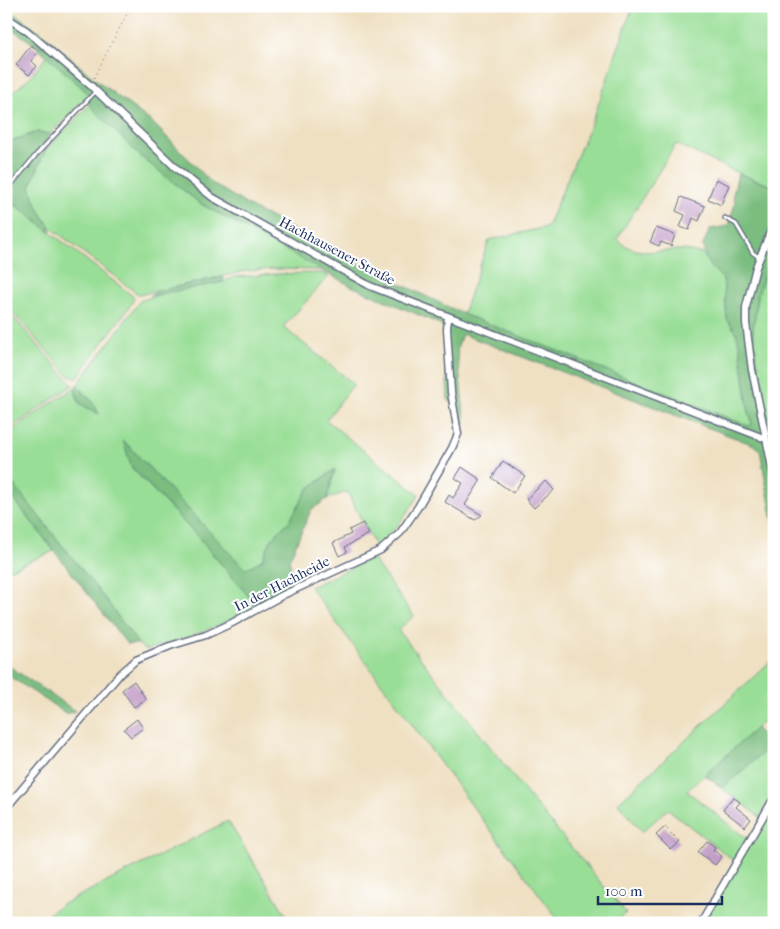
<svg xmlns="http://www.w3.org/2000/svg" width="780" height="929" font-family="'IM FELL French Canon',serif">
	<style>
		.green { fill: #99de96; stroke: #5a867a }
		.forest { fill: #7abd7f; stroke: #4a766e }
		.building { fill: #c29fc8 }
		.lines { fill: none; stroke-linecap: round; stroke-linejoin: round }
		.service-casing { stroke: #656d81; stroke-width: 5.5 }
		.minor-casing { stroke: #656d81; stroke-width: 9 }
		.path { stroke: #656d81; stroke-width: 1; stroke-dasharray: 1 4; stroke-linecap: butt }
		.service { stroke: #fff; stroke-width: 3 }
		.minor { stroke: #fff; stroke-width: 6 }
		.labels { text-anchor: middle; dominant-baseline: central; stroke-width: 4; stroke-linejoin: round; paint-order: stroke }
		.street-label { font-size: 14px; fill: #1b2f5e; stroke: #fff }
	</style>
	<rect width="100%" height="100%" fill="#fff"/>
	<filter id="ink" filterUnits="userSpaceOnUse"><feTurbulence type="fractalNoise" baseFrequency=".02" numOctaves="2"/><feDisplacementMap in="SourceGraphic" scale="10" xChannelSelector="R" yChannelSelector="G"/><feConvolveMatrix kernelMatrix="1 2 1 2 8 2 1 2 1" color-interpolation-filters="sRGB"/></filter>
	<filter id="wash" filterUnits="userSpaceOnUse"><feTurbulence type="fractalNoise" baseFrequency=".0096" numOctaves="4" result="noise"/><feDisplacementMap in="SourceGraphic" scale="20" xChannelSelector="R" yChannelSelector="G"/><feGaussianBlur stdDeviation="1.12" result="paint"/><feColorMatrix in="noise" values="0 0 0 0 0 0 0 0 0 0 0 0 0 0 0 0 0 1.4 0 .05"/><feComposite in="paint" operator="in"/></filter>
	<g filter="url(#wash)">
		<rect width="100%" height="100%" fill="#efe0c2"/>
		<path class="green" d="M633,6H774V187L738,173L676,144L617,239C636,259 661,249 685,250C691,251 698,253 704,254L710,266L723,279L727,319L736,332L740,347L748,408L752,424L749,427L463,314L489,240L547,227L595,114Z
			M47,56L89,94L50,134L37,132L6,143V99L31,76Z
			M89,105L140,156L201,204L323,270L274,269L246,271L139,295L50,227L39,210L30,187L45,151Z
			M14,204L134,297L132,303L77,378L70,377L6,305V214Z
			M774,250V440L772,437L755,350L753,329L759,290Z
			M323,273L329,276L283,327L354,384L326,420L419,495C406,515 394,532 376,548L347,492L327,499L335,470L308,489L290,520L271,540L262,560L245,570L124,441L131,467L199,538L257,606C220,627 187,638 146,650L138,644L109,604L6,475V434L74,388L80,404H94L77,385L140,301L170,291L223,282L233,277L276,274Z
			M6,309L73,385L6,431Z
			M6,489L54,551L6,571Z
			M372,558L414,616L398,630L524,790L626,913L613,923H561L482,819L310,587Z
			M774,658V712L687,791L747,839L734,861L668,809L642,832L618,803Z
			M766,750L774,751V793L760,817L722,788Z
			M774,802V923H703Z
			M228,821L291,923H36L61,905Z"/>
		<path class="forest" d="M6,8L42,33L91,76L153,123L212,183L249,206L357,263L463,314L749,426L752,424L748,408L740,347L736,332L727,319L723,279L710,266L705,257L703,245L710,229L729,226L735,203L733,195L738,173L774,187V250L759,290L753,329L755,350L774,442V527L760,450L754,445L462,334L457,349L465,425L448,399L444,330L440,324L351,286L201,204L140,156L89,105V94L34,44L6,25Z
			M37,132L50,134L45,143V151L30,187L39,210L50,227V232L15,204L6,214V197L12,189L9,177L6,174V143Z
			M224,277L223,282L150,296L157,291Z
			M77,385L94,404L99,414L80,404L74,388Z
			M123,440L245,569L262,560L271,540L290,520L308,489L335,469L327,499L311,510L289,560L295,586L257,606L199,538L131,466Z
			M6,475L109,604L138,644H127L6,489Z
			M6,664L75,711L67,714L6,674Z
			M756,728L771,743H774V751L766,750L722,788L705,775Z"/>
		<g id="blocks">
			<path class="building" d="M31,45L39,51L31,61L37,66L29,75L16,65Z
				M716,179L729,185L721,205L708,199Z
				M681,197L705,206L699,221L693,218L689,230L680,227L685,215L676,211Z
				M656,228L675,235L671,246L661,242L659,246L650,242Z
				M503,461L525,476L513,493L492,478Z
				M462,467L481,480L465,505L482,515L475,520L445,502L449,495L453,498L463,483L455,478Z
				M546,481L554,490L534,508L526,499Z
				M363,523L369,534L345,547L347,552L339,556L333,543L351,534L349,530Z
				M134,681L146,699L134,707L122,690Z
				M137,719L143,728L131,737L124,729Z
				M733,797L740,802L736,807L751,819L745,827L723,810Z
				M665,827L680,842L671,850L656,835Z
				M707,841L715,847L713,850L722,856L715,865L698,852Z"/>
		</g>
	</g>
	<g filter="url(#ink)">
		<use href="#blocks" fill-opacity="0" stroke="#656d81" stroke-width="1"/>
		<g class="lines">
			<defs>
				<path id="service" d="M6,191L36,155L96,91
					M725,218L736,224L753,253L759,257"/>
				<path id="minor" d="M6,17L27,31L91,86L177,169L212,197L370,286L766,439
					M774,223L756,267L746,307V323L752,370L774,477
					M6,808L119,675L136,660L170,646L206,635L232,623L283,595L381,550L400,533L418,507L452,448L458,434L451,392L447,329L448,317
					M701,923L774,798"/>
			</defs>
			<use href="#service" class="service-casing"/>
			<use href="#minor" class="minor-casing"/>
			<path class="path" d="M94,78L131,6"/>
			<use href="#service" class="service"/>
			<use href="#minor" class="minor"/>
		</g>
	</g>
	<g class="labels">
		<g class="street-label">
			<text transform="translate(337 251) rotate(28)">Hachhausener Straße</text>
			<text transform="translate(282 584) rotate(-27)">In der Hachheide</text>
		</g>
	</g>
	<rect width="780" height="929" fill="none" stroke="#fff" stroke-width="25"/>
	<path d="M598 896v8h124v-8" fill="none" stroke="#1b2f5e" stroke-width="2.5"/>
	<text x="605" y="896" font-size="15" fill="#1b2f5e" stroke="#ffffff" stroke-width="4" paint-order="stroke">100 m</text>
</svg>
